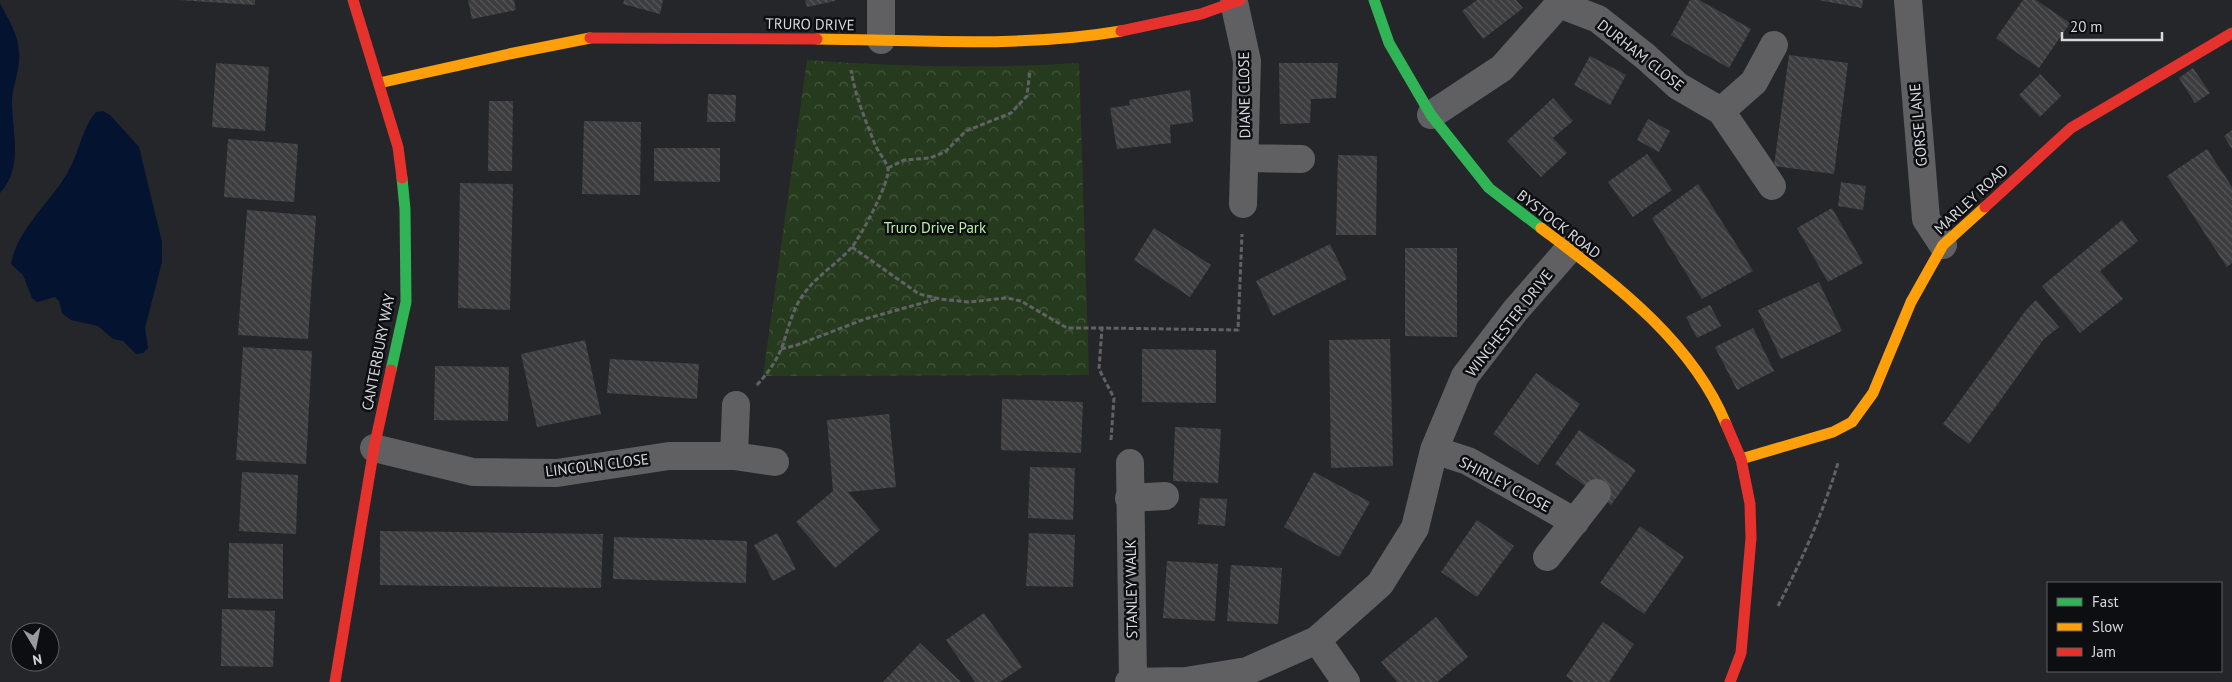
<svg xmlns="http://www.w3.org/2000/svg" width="2232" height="682" font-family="'PT Sans',sans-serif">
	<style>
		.forest { fill: url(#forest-crowns) }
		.water { fill: #031330 }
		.building { fill: url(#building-back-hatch) }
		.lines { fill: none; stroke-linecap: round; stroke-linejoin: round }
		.path { stroke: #616264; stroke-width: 3; stroke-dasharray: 5 2.5; stroke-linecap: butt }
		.street { stroke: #606063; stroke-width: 28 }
		.fast { stroke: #30b455; stroke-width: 11 }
		.slow { stroke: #ff9f0a; stroke-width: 11 }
		.jam { stroke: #e5322d; stroke-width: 11 }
		.labels { text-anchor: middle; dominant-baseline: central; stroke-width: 5; stroke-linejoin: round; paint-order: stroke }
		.street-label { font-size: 15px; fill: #d7d7dc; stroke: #0d0e11 }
		.park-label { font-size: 15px; fill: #b9f1a3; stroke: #0d0e11 }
	</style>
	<defs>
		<pattern id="forest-crowns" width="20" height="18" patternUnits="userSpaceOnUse" patternTransform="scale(1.25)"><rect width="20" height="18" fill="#263b1e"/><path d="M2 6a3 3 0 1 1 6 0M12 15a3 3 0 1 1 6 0" fill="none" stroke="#45573e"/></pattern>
		<pattern id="building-back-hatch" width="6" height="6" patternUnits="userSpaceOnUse" patternTransform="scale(1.25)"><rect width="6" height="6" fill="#3d3d3f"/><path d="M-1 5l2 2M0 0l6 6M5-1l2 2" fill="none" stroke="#58585a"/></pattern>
	</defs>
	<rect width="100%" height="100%" fill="#25262a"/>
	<path class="forest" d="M807,60C897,67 989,69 1079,63L1089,375L763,376Z"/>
	<path class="water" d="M0,3C8,19 18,33 19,52C21,70 11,88 12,105C13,136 23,168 0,193Z
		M103,111L110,115L139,147L162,242V262L145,328L148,348L143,353L136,354L123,341L113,339L98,326L71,320L62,313L59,301L55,297L37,302L32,298L23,275L11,264C19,224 54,201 71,166C79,150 82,132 92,117L96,112Z"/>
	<path class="building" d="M178,0H255V5Z
		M468,0H514L516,10L472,19Z
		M624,0H663L660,14L623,4Z
		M805,0H835V1L807,7Z
		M1477,0H1516L1523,8L1483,39L1462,11Z
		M1690,0H1699L1751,29L1729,68L1671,35Z
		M1818,0H1863L1862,8Z
		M2023,0H2036L2070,23L2039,68L1996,38Z
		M1789,55L1848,63L1834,174L1774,166Z
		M1590,56L1626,75L1610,105L1574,85Z
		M216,63L269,67L265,131L212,127Z
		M1279,63H1338L1336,98L1311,99L1310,123L1280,124Z
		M2193,68L2210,93L2195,103L2179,78Z
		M2040,74L2061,96L2040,117L2019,95Z
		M1190,90L1193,122L1170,125L1171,143L1117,149L1110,108L1130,105L1129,100Z
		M708,94L736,95L735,122H707Z
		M1553,98L1573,121L1553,138L1567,153L1541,177L1507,141Z
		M489,101H513L512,171H488Z
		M1648,119L1670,131L1659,152L1637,140Z
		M584,121L641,122L640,195L582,194Z
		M2232,130V149L2224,136Z
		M228,139L298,144L294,202L224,197Z
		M654,148H720V182L654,181Z
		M2207,149L2232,187V263L2227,267L2167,176Z
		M1647,154L1672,190L1633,217L1608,182Z
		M1338,155L1377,156L1376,235H1336Z
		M1841,182L1866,186L1863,210L1838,206Z
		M460,183L513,184L510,310L458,308Z
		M1698,184L1753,271L1702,299L1652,218Z
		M1832,208L1863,263L1828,282L1797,228Z
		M247,210L316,216L308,339L238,335Z
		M2122,220L2138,241L2100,271L2123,299L2080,333L2042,286Z
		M1154,228L1211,265L1190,297L1134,260Z
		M1330,244L1347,279L1273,316L1256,281Z
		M1405,248H1457V337L1405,336Z
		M1819,282L1842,331L1781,359L1758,310Z
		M2036,300L2059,327L2044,339L1969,444L1943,424L2026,310Z
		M1710,305L1721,326L1697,338L1686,317Z
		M1753,328L1774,371L1737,390L1715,347Z
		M1390,339L1393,466L1331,468L1329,340Z
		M585,340L601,414L537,427L521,354Z
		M243,347L312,351L306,464L236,460Z
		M1142,349L1216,350V403L1142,402Z
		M610,359L699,364L697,399L607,393Z
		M435,366L509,367L508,421L434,420Z
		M1536,373L1580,404L1538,465L1493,434Z
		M1002,399L1083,402L1081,453L1001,450Z
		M889,414L896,487L848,492L880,530L835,568L796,522L833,491L827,420Z
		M1175,427L1221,429L1218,483L1173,481Z
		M1579,430L1636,470L1611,505L1555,464Z
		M1030,467L1075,468L1073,520L1028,518Z
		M242,472L298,475L296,534L239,531Z
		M1314,472L1370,502L1339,557L1284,527Z
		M1200,498L1227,499L1225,526L1198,524Z
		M1477,520L1514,546L1477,597L1441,572Z
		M1640,526L1684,557L1644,614L1600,583Z
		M380,531L603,534L601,588L380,585Z
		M777,533L796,569L773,581L754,545Z
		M1029,533L1075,535L1073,587L1026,586Z
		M614,537L747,541L746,583L613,579Z
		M229,543L283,544V599L228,598Z
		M1167,561L1218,564L1215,621L1163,618Z
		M1231,565L1282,568L1278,624L1227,621Z
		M222,609L275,611L273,667L221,666Z
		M984,613L1022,667L1000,682H975L946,640Z
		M1436,617L1468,657L1437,682H1397L1381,662Z
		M1603,622L1634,644L1609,682H1574L1566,676Z
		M920,643L961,682H883Z"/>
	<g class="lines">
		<path class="path" d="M888,168L904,160L930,158L945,152L966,131L1011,113L1027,96L1030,70
			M852,247L919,294L940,299L968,302L1007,298L1021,301L1067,328H1102
			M781,349L797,345L865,319L937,299
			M757,385C767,374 776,362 782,347C788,330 792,310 803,295C816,276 837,264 852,247C861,236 890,182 888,169C886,160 877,151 874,142C865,119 855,95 851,70
			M1111,440L1114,398L1099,369L1102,328L1238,330L1242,234
			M1778,606C1802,560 1823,513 1838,463"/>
		<path class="street" d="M881,0V40
			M1908,0L1926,219L1943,245
			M1234,2L1247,61L1243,204
			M1559,4L1598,19L1646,57L1678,86L1721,111L1772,186
			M1721,111L1754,82L1774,45
			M1431,115L1502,68L1559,4L1560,0
			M1245,158L1301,159
			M736,405L734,456L775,462
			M374,448L473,472L557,473L669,456H734
			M1434,450L1468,461L1575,522
			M1130,463L1133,681
			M1129,498L1165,496
			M1547,557L1597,493
			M1317,640L1346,682
			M1129,682L1186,681L1247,671L1317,640L1380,584L1415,528L1434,450L1465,376L1515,311L1569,249"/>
		<path class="fast" d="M1374,0L1389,43L1431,115L1489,188L1541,228
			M391,370L406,302L405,209L402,178"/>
		<path class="slow" d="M817,39C918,40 1021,48 1121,31
			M379,83L509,54L590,38
			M1541,228C1612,282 1691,339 1726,424
			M1741,459L1833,432L1852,422L1873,393L1911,302L1943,245L1985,207"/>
		<path class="jam" d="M353,0L398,147L402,178
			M1121,31L1201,14L1240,0
			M590,38L817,39
			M1985,207L2071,128L2232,33
			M1726,424L1741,459L1750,504L1751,538L1741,653L1730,682
			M335,682L374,448L391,370"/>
	</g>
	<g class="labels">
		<g class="street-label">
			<text transform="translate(810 24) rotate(1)">TRURO DRIVE</text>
			<text transform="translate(1641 55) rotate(38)">DURHAM CLOSE</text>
			<text transform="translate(1244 95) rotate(-91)">DIANE CLOSE</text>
			<text transform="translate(1918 125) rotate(-95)">GORSE LANE</text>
			<text transform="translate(1971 199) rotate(-43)">MARLEY ROAD</text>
			<text transform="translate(1559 224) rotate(38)">BYSTOCK ROAD</text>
			<text transform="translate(1509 323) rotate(-52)">WINCHESTER DRIVE</text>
			<text transform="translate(378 352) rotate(-79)">CANTERBURY WAY</text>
			<text transform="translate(597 465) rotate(-7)">LINCOLN CLOSE</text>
			<text transform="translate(1505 484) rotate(28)">SHIRLEY CLOSE</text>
			<text transform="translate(1131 589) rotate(-91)">STANLEY WALK</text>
		</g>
		<g class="park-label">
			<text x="935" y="227">Truro Drive Park</text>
		</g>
	</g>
	<rect x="2047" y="582" width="175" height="90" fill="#0d0e11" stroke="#5e5e62"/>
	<rect x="2057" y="598" width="25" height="8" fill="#30b455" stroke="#5e5e62"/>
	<text x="2092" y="607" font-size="15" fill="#d7d7dc">Fast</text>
	<rect x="2057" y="623" width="25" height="8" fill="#ff9f0a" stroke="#5e5e62"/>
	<text x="2092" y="632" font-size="15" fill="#d7d7dc">Slow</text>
	<rect x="2057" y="648" width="25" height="8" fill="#e5322d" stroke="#5e5e62"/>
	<text x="2092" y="657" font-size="15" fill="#d7d7dc">Jam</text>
	<g transform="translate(35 647) rotate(170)"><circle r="24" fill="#0d0e11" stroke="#5e5e62"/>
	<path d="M0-4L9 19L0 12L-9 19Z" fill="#99999e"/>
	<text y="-8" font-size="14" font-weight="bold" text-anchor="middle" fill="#d7d7dc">N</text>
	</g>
	<path d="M2062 32v8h100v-8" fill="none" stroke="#d7d7dc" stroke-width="2.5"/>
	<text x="2070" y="32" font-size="15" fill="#d7d7dc" stroke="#0d0e11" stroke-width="4" paint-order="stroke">20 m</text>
</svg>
